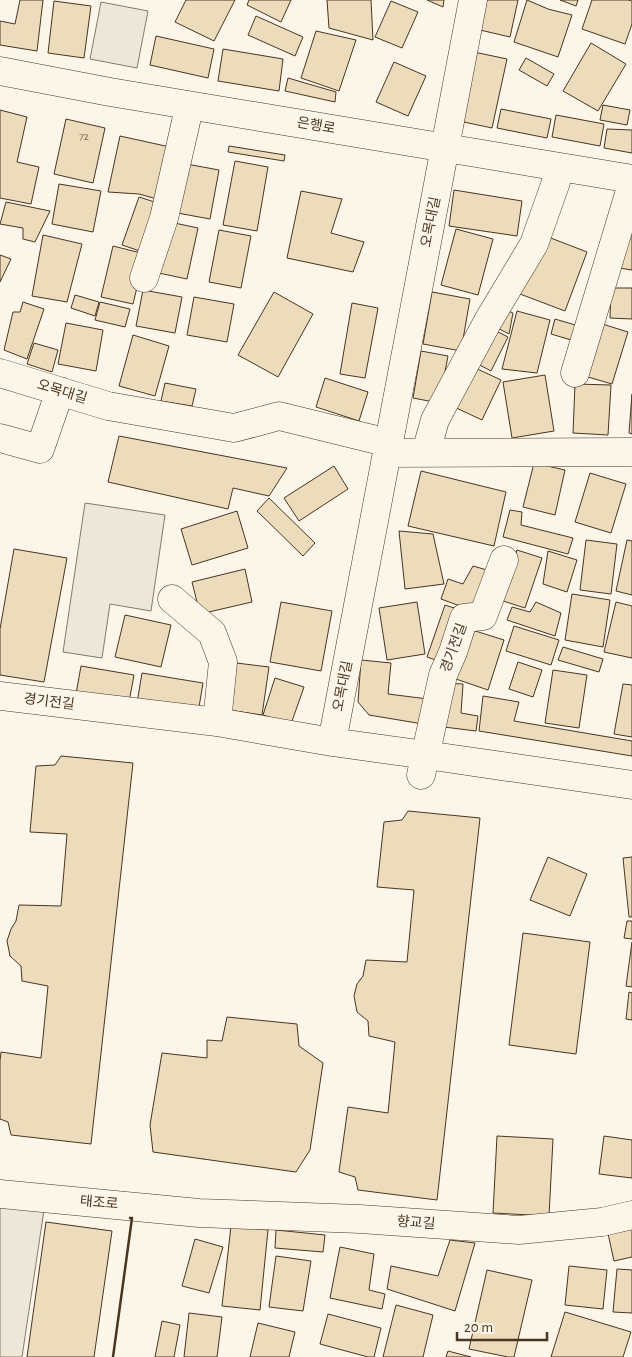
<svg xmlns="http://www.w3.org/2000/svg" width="632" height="1357" font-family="'Alegreya Sans','Noto Sans KR',sans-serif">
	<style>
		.parking { fill: #ede7d9; stroke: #887966 }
		.building { fill: #ecdcbc; stroke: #4a3520 }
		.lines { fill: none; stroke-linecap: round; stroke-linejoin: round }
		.minor-casing { stroke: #4a3520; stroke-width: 29 }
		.minor { stroke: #fbf6e9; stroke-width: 28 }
		.fence { stroke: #4a3520; stroke-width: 1; stroke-dasharray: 6 2.5; stroke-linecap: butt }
		.wall { stroke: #4a3520; stroke-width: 2.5 }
		.labels { text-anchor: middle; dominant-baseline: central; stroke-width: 4; stroke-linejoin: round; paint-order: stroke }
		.number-label { font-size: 11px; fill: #725f47 }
		.street-label { font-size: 14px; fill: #4a3520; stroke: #fbf6e9 }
	</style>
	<rect width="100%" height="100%" fill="#fbf6e9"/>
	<path class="parking" d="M101,2L148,11L137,68L90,59Z
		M85,503L165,515L151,611L110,604L102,658L63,652Z
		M0,1206L44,1210L22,1357H0Z"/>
	<path class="building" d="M20,0H43L37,51L0,45V21L15,24Z
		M186,0H235L214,41L175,22Z
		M249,0H291L281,22L247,5Z
		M327,0H371L373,40L329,28Z
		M427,0H444L443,7Z
		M486,0H518L510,37L480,30Z
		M527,0L548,9L572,15L558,57L514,42Z
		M560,0H578L576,6Z
		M592,0H628L632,1V24L625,44L582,29Z
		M54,1L91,6L84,58L48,53Z
		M391,1L418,12L402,48L375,37Z
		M256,16L303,37L295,56L248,35Z
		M316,31L356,40L339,91L301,78Z
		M156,36L214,49L208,78L150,65Z
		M591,43L626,64L598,111L563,91Z
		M223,49L283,59L279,91L218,81Z
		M474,52L507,59L492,128L459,121Z
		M526,58L554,74L547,86L519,70Z
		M394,62L426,76L408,116L376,102Z
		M288,78L336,92L335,102L285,91Z
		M603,105L630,110L627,125L600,120Z
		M501,109L551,119L547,138L497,128Z
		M0,110L27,117L17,162L39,167L31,204L0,198Z
		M556,115L604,124L600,146L552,137Z
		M66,119L105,128L93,183L54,174Z
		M607,129L632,130V153L604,148Z
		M120,136L170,147L157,199L139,194L108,192Z
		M229,146L285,155L284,161L228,152Z
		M235,161L268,167L257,231L223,225Z
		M181,163L219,170L210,219L172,212Z
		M59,184L101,191L93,232L52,224Z
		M454,190L522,201L517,236L449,226Z
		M301,191L342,199L331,233L364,242L353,272L287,258Z
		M139,197L164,205L149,254L122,245Z
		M6,202L50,211L35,242L23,239V228L0,224Z
		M165,221L198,228L187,279L154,272Z
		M456,229L493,239L478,295L441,285Z
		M219,230L251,236L241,288L209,282Z
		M632,230V270L619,268Z
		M43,235L82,244L67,302L32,296Z
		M543,235L587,252L565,311L520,294Z
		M113,246L145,254L133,304L101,297Z
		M0,255L11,259L0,282Z
		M611,288H632V319L610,318Z
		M143,290L182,297L175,333L136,326Z
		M274,292L313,314L278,377L238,355Z
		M432,292L470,299L461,351L423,344Z
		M75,295L99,302L95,316L71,308Z
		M194,297L234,304L227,342L187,335Z
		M23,302L44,309L27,359L4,350L13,312H20Z
		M100,302L130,309L125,327L95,320Z
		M352,303L378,308L365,378L340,374Z
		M497,306L513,313L509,334L490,324Z
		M517,311L550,320L537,373L502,369Z
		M555,319L582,327L578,342L551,334Z
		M596,322L628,332L612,384L581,375Z
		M66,323L103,330L96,371L58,364Z
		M488,327L508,337L491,371L472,361Z
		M133,335L169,346L155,396L119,386Z
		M34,343L58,350L52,372L27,364Z
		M421,351L448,356L439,403L413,398Z
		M469,365L501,380L482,420L450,405Z
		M545,375L554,431L512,438L503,382Z
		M325,378L368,392L359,421L316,407Z
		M165,383L196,389L192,406L161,401Z
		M575,384L611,385L608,435L573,433Z
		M632,394V434L629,433Z
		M119,436L287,468L269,496L233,488L228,509L108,482Z
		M534,463L565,470L555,515L523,507Z
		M334,466L348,489L299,521L284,498Z
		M421,471L506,492L494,546L408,526Z
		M590,473L626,484L611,533L575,522Z
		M269,498L315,543L303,556L257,511Z
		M510,510L522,512L521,525L573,538L568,554L503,537Z
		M237,511L248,548L192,565L181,529Z
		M399,531L433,534L444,584L405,589Z
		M586,540L617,544L611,594L580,590Z
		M627,540L632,541V595L616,591Z
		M14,549L67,558L44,682L0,675V629Z
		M517,550L542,558L525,608L500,600Z
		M548,551L577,560L567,592L543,584Z
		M473,566L494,572L479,613L441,599L448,579L463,584Z
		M245,569L252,602L200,614L192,582Z
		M572,594L610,600L603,647L565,640Z
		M281,602L332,611L321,671L270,662Z
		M417,602L425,654L387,660L379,608Z
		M536,602L561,613L555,636L507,620L512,607L530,612Z
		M616,602L632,606V658L604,652Z
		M445,605L463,611L444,663L427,657Z
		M125,615L171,625L161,667L115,657Z
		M514,626L559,640L551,665L506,651Z
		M469,629L504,640L488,690L453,678Z
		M563,647L603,659L599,672L558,660Z
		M361,660L391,663L388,694L428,699L423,724L369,715L358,702Z
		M228,662L269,667L262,715L222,709Z
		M518,662L542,670L533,697L509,689Z
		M81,666L134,675L129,702L76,694Z
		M553,670L587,675L579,728L545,723Z
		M142,673L203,683L198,713L137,703Z
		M275,678L304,687L291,724L263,715Z
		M445,683L463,684L461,713L478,716L476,731L436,726Z
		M623,684L632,685V737L614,734Z
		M483,696L519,702L514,721L632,741V756L479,731Z
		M61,756L133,763L91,1144L11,1135L8,1122L0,1119V1061L1,1052L41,1058L48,986L22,981L21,966L10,956L7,941L11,929L16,921L19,905L61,906L67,834L30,832L36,766L55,765Z
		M408,811L480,818L437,1200L358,1190L355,1177L339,1172L348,1107L388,1113L395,1042L369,1036L368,1021L357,1012L354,996L357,984L363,976L366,960L407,962L414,890L377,887L384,822L402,820Z
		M548,857L587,874L570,916L530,900Z
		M632,857V917H629L623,858Z
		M627,921H632V939L624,938Z
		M523,933L590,942L576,1054L509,1045Z
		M632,942V987L626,986Z
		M629,992L632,993V1020L626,1019Z
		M227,1017L297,1024L299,1046L323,1063L310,1150L296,1172L153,1152L150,1125L162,1053L207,1058V1040L222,1041Z
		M497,1136L553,1139L549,1216L493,1213Z
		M604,1136L632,1140V1178L599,1174Z
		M46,1222L112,1231L94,1357H27Z
		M632,1224V1257L614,1261L607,1229Z
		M231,1226L268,1230L260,1310L222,1306Z
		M276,1230L325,1235L323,1252L275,1248Z
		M195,1239L223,1247L209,1293L182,1286Z
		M450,1240L475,1243L455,1311L387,1289L391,1266L438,1276Z
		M340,1247L374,1254L369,1290L385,1294L382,1309L330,1298Z
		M276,1256L311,1261L303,1311L269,1307Z
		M569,1266L607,1270L603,1309L565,1305Z
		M617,1269L632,1270V1313L613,1312Z
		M487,1270L532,1280L514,1357H508L469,1349Z
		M396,1305L433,1315L423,1357H383Z
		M565,1312L631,1332L623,1357H551Z
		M189,1313L222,1317L217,1357H184Z
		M328,1314L381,1328L374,1357H368L320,1344Z
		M162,1321L180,1325L174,1357H155Z
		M258,1323L295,1332L289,1357H250Z
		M448,1351L471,1357H446Z"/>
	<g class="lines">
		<defs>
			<path id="minor" d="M0,71L110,92L632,179
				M144,278L164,218L187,117
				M0,373L108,406L234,428L279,416L389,443
				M575,373L629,194
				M0,438L40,449L60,391
				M426,452L435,420L488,321L534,244L556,182
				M387,453L632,452
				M172,599L212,633L223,662L217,722
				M0,696L217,722L332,742L426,755L632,785
				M332,742L473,0
				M421,775L443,675L453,652L464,618L483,616L504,560
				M0,1194L199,1213L360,1219L519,1230L602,1222L632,1215"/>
		</defs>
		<use href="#minor" class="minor-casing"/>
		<use href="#minor" class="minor"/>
		<path class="fence" d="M113,1357L132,1218H130"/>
		<path class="wall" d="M113,1357L132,1218H130"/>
	</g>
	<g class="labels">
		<g class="number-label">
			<text x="84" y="136">72</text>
		</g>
		<g class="street-label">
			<text transform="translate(316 126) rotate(10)">은행로</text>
			<text transform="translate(431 222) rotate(-79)">오목대길</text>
			<text transform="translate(62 392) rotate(17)">오목대길</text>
			<text transform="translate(454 648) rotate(-70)">경기전길</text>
			<text transform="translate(343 686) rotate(-79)">오목대길</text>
			<text transform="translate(49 702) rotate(7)">경기전길</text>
			<text transform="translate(99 1203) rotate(5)">태조로</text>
			<text transform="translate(416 1223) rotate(4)">향교길</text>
		</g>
	</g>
	<path d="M457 1332v8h90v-8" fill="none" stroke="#4a3520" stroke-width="2.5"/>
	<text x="464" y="1332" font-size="15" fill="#4a3520" stroke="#fbf6e9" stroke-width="4" paint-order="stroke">20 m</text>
</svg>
